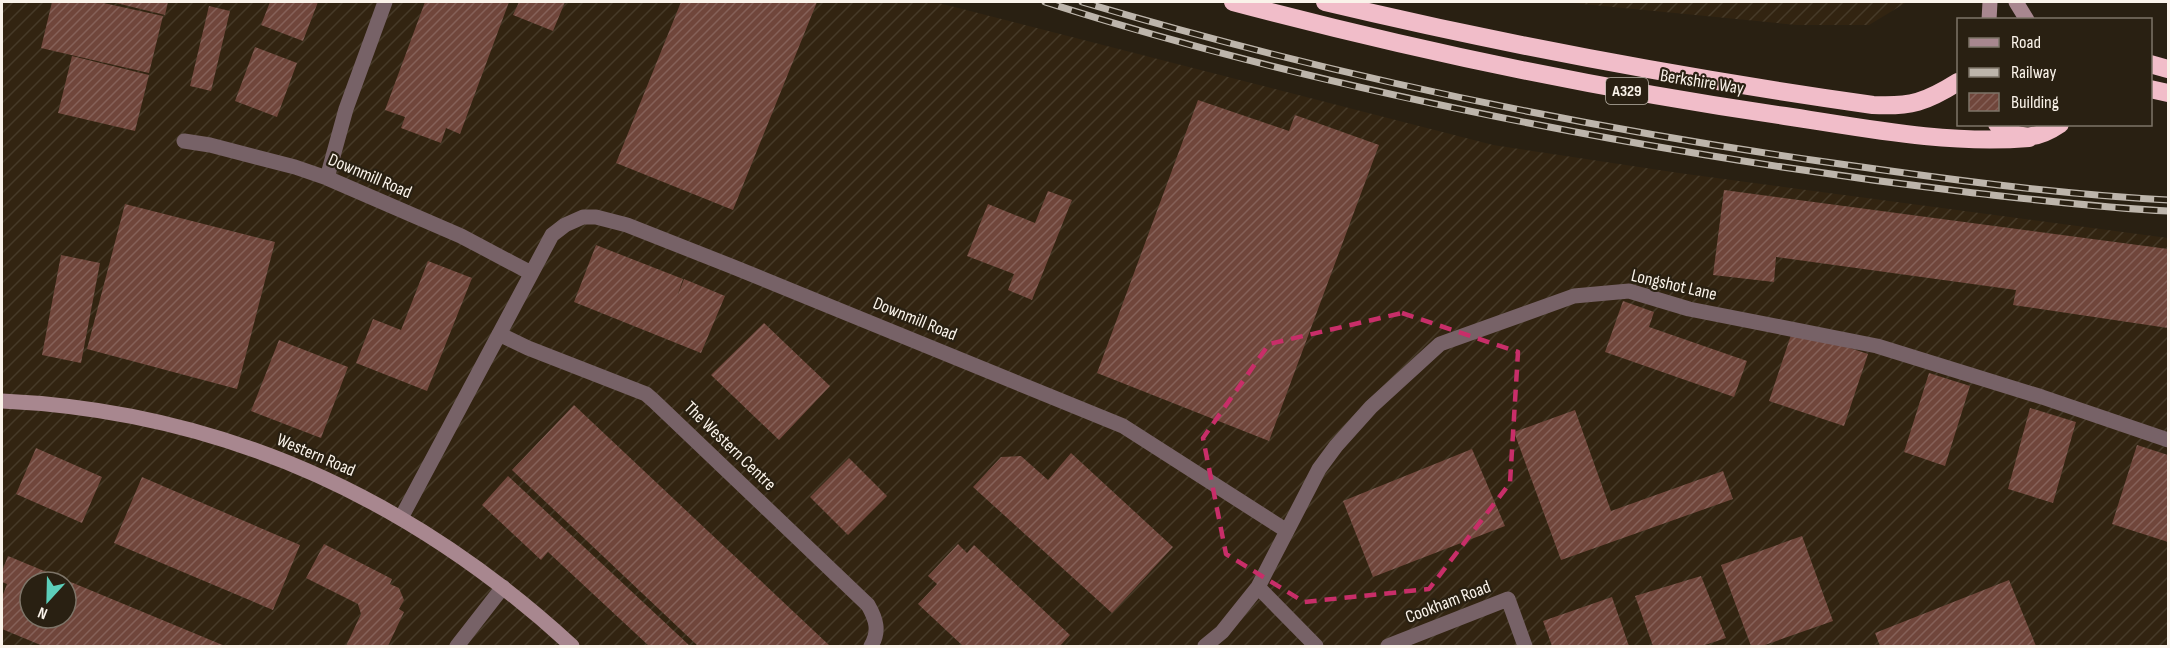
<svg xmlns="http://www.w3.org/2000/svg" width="2170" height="648" font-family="'Sofia Sans Condensed',sans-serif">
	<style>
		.industrial { fill: url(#industrial-furrows); fill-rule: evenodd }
		.building { fill: url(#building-hatch); fill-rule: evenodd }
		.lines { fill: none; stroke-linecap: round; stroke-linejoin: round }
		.street { stroke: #776267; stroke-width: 15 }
		.secondary { stroke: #a8878f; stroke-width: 15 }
		.highway { stroke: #f1bdc9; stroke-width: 18 }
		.rail-casing { stroke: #bdb5ab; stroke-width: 7 }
		.rail { stroke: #292012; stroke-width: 4.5; stroke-dasharray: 14; stroke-linecap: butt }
		.marked { fill: none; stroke: #c82e69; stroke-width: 4.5; stroke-dasharray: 12 8; stroke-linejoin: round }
		.labels { text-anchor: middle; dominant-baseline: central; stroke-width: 4.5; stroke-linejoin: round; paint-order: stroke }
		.shield { fill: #292012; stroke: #bbb4a9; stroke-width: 1.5 }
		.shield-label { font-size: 16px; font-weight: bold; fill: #faf3ea }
		.street-label { font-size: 18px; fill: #faf3ea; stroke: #292012 }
	</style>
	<defs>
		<pattern id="industrial-furrows" width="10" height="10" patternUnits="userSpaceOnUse" patternTransform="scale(1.5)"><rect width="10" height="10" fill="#322411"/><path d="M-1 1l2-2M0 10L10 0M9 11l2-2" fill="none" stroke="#463a28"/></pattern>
		<pattern id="building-hatch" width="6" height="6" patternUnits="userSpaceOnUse" patternTransform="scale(1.5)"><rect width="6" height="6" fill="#70463b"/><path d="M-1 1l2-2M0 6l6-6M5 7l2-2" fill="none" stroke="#856158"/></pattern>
	</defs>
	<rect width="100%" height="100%" fill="#292012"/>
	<path class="industrial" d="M2,2H935L1493,145L1679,173L2168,238V646H2ZM30,582H66V618H30Z
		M1562,2H1907L1869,25H1797Z"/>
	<path class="building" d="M52,2H99L163,16L149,73L41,48Z
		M112,2H168L165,15Z
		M270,2H318L303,41L261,25Z
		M425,2H509L460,134L446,128L441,143L401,128L405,117L385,110Z
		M519,2H565L553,31L513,15Z
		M681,2H817L733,210L616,163Z
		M209,6L230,11L211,91L190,86Z
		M255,47L297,63L277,117L235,101Z
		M72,56L149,75L135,131L58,113Z
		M1198,100L1289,131L1295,115L1379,145L1269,441L1097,373Z
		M1724,190L2168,249V328L2013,305L2016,290L1776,257L1774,282L1713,275Z
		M1048,191L1072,200L1032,300L1008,290L1014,274L967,256L988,204L1035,223Z
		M125,204L275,242L237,389L87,349Z
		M596,245L683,279L677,297L684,279L725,296L701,353L574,302Z
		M61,255L100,263L81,363L42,355Z
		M428,261L472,278L427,391L356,363L373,319L401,330Z
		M1623,301L1654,312L1649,327L1747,361L1734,397L1605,352Z
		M764,323L830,386L779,440L711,375Z
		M1793,329L1868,354L1844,426L1769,401Z
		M279,340L348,367L321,438L251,411Z
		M1929,373L1970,386L1945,466L1904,452Z
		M574,405L830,646H698L512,470Z
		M2030,408L2076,422L2053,503L2008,489Z
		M1575,410L1611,511L1723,471L1733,499L1561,560L1514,432Z
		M2137,445L2168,455V542L2112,524Z
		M36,448L102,477L82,523L16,494Z
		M1472,449L1505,526L1373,577L1343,501Z
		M1071,453L1173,547L1112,613L973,487L1001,457L1021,456L1048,480Z
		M849,458L887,496L848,535L810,497Z
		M508,476L690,646H649L548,552L541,560L482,505Z
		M142,477L300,545L273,610L114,543Z
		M1802,536L1833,621L1762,646H1751L1721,565Z
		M324,544L392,579L390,584L399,588L404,600L399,609L404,612L388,646H346L361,614L358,604L306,578Z
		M958,544L967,553L974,545L1070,635L1060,646H963L918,604L937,584L928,576Z
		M8,556L225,646H43L2,629V597L7,584L2,582V571ZM30,582H66V618H30Z
		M1701,576L1726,638L1702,646H1653L1635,596Z
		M2009,580L2036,646H1880L1875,633Z
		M1612,597L1629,646H1552L1543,621Z"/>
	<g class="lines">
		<path class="street" d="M184,141L210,145L295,167L327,178L461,236L531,273
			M327,178L346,109L385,2
			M499,334L528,348L646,394L654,401L868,605C876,619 880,631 871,646
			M401,518L552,235L565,225L583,217H596L627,225L731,266L1123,426L1287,531
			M1258,587L1316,646
			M457,646L503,587
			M1205,646L1222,632L1258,587L1319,469L1336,446L1371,407L1440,344L1574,296L1629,291L1689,309L1877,346L2042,397L2168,440
			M1388,646L1508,599L1525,646"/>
		<path class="secondary" d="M2016,2L2027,20
			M1989,20L1990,2
			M2,401C222,411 411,498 572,646"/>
		<path class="highway" d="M1233,2C1414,50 1598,89 1785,116C1864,128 1948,145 2029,138
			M1325,2C1506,45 1689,79 1873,105C1911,107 1926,102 1958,82
			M2150,64L2168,69
			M2150,89L2168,93
			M1997,124C2019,142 2038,139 2060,124"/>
		<defs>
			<path id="rail" d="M1045,2C1258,70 1479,117 1700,154C1791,169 1882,182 1974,193C2038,200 2103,208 2168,211
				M1082,2C1325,74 1574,126 1826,162C1939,178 2054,194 2168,200"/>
		</defs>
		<use href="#rail" class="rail-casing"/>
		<use href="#rail" class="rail"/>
	</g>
	<path class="marked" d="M1402,313L1518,352L1510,483L1429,589L1304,602L1226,554L1203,438L1269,344Z"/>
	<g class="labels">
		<rect class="shield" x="1606" y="78" width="42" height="26" rx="4.5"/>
		<g class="shield-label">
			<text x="1627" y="91">A329</text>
		</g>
		<g class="street-label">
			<text transform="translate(1702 82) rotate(9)">Berkshire Way</text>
			<text transform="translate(370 176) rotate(23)">Downmill Road</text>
			<text transform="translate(1674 285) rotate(13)">Longshot Lane</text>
			<text transform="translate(915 319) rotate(22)">Downmill Road</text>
			<text transform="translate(730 446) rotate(44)">The Western Centre</text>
			<text transform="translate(316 455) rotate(23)">Western Road</text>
			<text transform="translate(1448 602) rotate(-21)">Cookham Road</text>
		</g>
	</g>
	<rect width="2170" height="648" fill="none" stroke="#faf3ea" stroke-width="6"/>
	<rect x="1957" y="18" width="195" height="108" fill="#292012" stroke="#7d7468" stroke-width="1.5"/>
	<rect x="1969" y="38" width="30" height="9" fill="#a8878f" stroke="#7d7468" stroke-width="1.5"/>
	<text x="2011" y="48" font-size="18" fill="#faf3ea">Road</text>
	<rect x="1969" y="68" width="30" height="9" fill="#bdb5ab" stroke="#7d7468" stroke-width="1.5"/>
	<text x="2011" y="78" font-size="18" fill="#faf3ea">Railway</text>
	<rect x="1969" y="93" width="30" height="18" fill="url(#building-hatch)" stroke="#7d7468" stroke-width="1.5"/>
	<text x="2011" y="108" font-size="18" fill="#faf3ea">Building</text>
	<g transform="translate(48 600) rotate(202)"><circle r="28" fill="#292012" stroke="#7d7468" stroke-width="1.5"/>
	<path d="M0-4.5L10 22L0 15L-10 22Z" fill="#5cceba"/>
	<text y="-9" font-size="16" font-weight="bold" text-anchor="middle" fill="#faf3ea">N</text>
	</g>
</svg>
